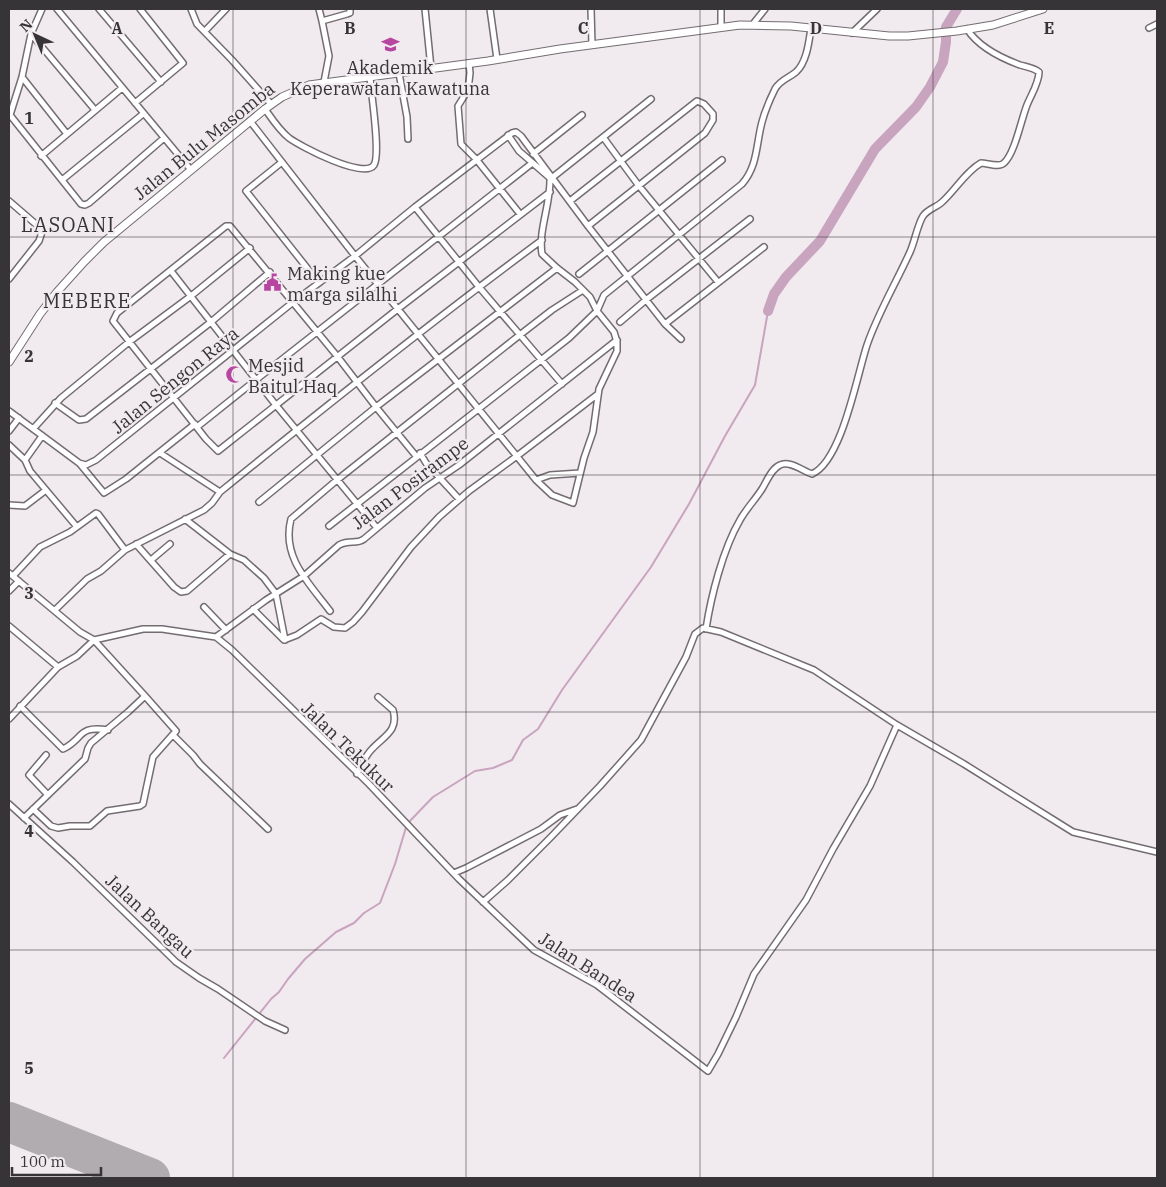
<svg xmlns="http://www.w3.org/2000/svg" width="1166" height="1187" font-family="'IBM Plex Serif',serif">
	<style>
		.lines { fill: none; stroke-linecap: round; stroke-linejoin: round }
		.stream { stroke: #c9a4bf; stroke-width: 2 }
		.river { stroke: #c9a4bf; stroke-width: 10 }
		.runway { stroke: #b0acb0; stroke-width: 40 }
		.street-casing { stroke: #736d71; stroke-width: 8 }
		.secondary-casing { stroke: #736d71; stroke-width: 9 }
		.street { stroke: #fff; stroke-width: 5 }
		.secondary { stroke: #fff; stroke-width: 7 }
		.grid { fill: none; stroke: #363436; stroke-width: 1; stroke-opacity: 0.55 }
		.labels { text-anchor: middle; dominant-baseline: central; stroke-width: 4.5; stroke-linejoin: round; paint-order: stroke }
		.poi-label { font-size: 18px; fill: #363436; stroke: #f1eaef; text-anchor: start }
		.street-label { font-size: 18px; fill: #363436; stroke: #f1eaef }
		.quarter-label { font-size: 20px; letter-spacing: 1px; fill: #363436; stroke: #f1eaef }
		.grid-label { font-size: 16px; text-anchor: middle; font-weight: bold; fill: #363436; stroke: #f1eaef; stroke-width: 4.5; stroke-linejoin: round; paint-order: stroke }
	</style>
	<rect width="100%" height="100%" fill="#f1eaef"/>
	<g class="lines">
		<path class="stream" d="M224,1058L271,999L279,992L288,979L305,959L336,932L354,923L364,913L380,903L395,864L407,824L433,797L475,771L493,768L512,760L523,740L538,729L562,690L651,567L689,504L725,436L755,385L768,311"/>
		<path class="river" d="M768,311L774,294L786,277L820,241L875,149L916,107L930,87L943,62L946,42V27L957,9"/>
		<path class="runway" d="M9,1122L150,1178"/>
		<defs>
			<path id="street" d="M42,9L31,34L22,77L10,115L81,204L85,205L89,203L164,138
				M57,9L191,170
				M99,9L161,82
				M191,9L197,24L232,60L271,104
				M319,9L322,21L347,14L350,13V9
				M425,9L431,68
				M490,9L497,59
				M591,9L592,45
				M721,9V27
				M322,21L329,56L324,82
				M753,24L765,9
				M1149,28L1157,24
				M205,31L226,9
				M852,33L877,9
				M31,34L95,110
				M469,63L470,73L468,90L458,106L461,144L476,159L520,214
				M399,73L407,117L408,139
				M22,77L67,134
				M135,103L183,63L140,9
				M265,109C272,119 279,130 289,138C300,146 364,180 374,165C381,154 371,93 370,77
				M250,121L355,256L536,480L552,495L573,503L584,458L593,432L599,389L617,351V342L614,332L597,311L590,297L575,282L557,268L542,254C538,231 551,203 550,178L519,151L508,135
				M603,137L639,186L718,282
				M533,154L582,115
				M41,156L122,88
				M282,162L246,191L319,283
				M553,177L651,99
				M62,180L143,114
				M9,201L38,226L42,232L39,241L9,279
				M570,201L697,101L704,104L713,114V120L705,133L588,226
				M415,207L479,287L562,384
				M171,271L275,404L377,528
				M579,274L722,160
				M620,322L647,299L750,219
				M665,324L764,247
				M55,403L79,420L86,419L211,322L270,272
				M9,411L79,463L86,465L96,460L292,303L355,256L415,207L512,133L516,132L521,136L588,226L665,324L681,339
				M197,427L257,379L531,164
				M33,429L61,398L129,342L191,296L250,248
				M9,431L19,418
				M9,445L25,460L30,471L77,527
				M160,453L220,492
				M420,453L426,463L459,499
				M416,456L376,407L337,356L230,226H226L117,313L113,321L206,439L218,451L399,308L550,192
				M25,460L42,436
				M80,464L104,493L126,479L195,424
				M536,480L550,475L580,473
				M259,502L376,407L557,268
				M9,505L25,506L46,490
				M185,519L230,554L244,560L264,578L276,594L285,640
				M329,526L569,338L597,311L604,295L742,184C758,166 756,144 762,122C765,111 770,99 775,89C780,80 789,78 796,72C807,62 809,41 811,28
				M136,544L174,587L181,592L187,591L230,554
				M151,560L170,544
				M9,573L80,632L94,640L143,629H162L216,637
				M13,576L40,547L70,532L96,513L98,514L125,550
				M9,591L19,581
				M204,607L226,630
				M253,609L284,640L297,635L321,619L334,627L345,628L353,622L362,612L411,547L439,517L469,491L517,456L598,394
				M55,610L87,579L101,571L125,550L204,510L212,503L220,492C326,406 432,321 542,240
				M330,611C309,583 281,557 291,519L337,480L521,334L552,310L583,290
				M9,626L58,667
				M706,629C711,596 723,549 740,520C746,509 755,500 762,489C767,481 771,469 780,465C789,460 803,471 812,474C842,461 857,375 867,345C878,313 896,283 910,252C915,241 917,226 923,216C928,209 935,208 941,203C955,191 965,172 981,163C987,163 999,168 1004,163C1015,153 1021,120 1027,105C1031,95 1039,83 1039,72C1034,68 1027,67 1020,65C1001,58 978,46 967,29
				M216,637L232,650L369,784L459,879L534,950L597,985L708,1071L718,1054L736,1017L754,974L806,900L833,849L870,786L897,725
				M216,637L266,600L304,576L339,545C350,539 356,545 364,539L425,488L459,465L617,340
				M20,706L63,749C84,739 77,725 108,730
				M9,719L58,667L77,656L94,640L145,696L128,712L91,743L88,748L85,759L24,818
				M173,735L193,755L200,764L268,829
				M46,755L29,775L48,795
				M357,774C361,766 365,756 372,749C384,736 399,731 393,710L378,697
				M9,804L73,862L176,962L199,978L218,989L265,1021L285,1030
				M33,809L51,826L58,828L70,826H90L107,811L140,806L143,804L153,757L176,731L145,696
				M454,873L466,868L541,829L560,815L577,809
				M483,902L508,880L550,838L600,786L641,740L686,657L693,639L695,634L703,628L721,632L814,670L897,725L964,764L1073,832L1157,852"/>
			<path id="secondary" d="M9,362L40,314L57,292L84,262L104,242L265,109L282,97L309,85L488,61L560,49L740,25L791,26L889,36H908L957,31L993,25L1043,9"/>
		</defs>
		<use href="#street" class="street-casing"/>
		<use href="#secondary" class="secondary-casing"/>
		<use href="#street" class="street"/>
		<use href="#secondary" class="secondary"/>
	</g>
	<path class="grid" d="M233,9V1178M466,9V1178M700,9V1178M933,9V1178M9,237H1157M9,475H1157M9,712H1157M9,950H1157"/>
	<defs>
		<symbol id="university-bare" viewBox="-9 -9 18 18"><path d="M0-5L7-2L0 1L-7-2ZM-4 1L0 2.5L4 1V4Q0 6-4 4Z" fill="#b746a1" stroke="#f1eaef" stroke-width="2.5" paint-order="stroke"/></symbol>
		<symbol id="civic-bare" viewBox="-9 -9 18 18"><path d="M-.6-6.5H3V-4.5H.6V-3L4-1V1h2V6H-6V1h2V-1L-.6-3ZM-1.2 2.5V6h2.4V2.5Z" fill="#b746a1" stroke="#f1eaef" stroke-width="2.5" paint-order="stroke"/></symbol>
		<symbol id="mosque-bare" viewBox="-9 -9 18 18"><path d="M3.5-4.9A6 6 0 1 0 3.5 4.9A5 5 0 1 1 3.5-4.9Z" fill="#b746a1" stroke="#f1eaef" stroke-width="2.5" paint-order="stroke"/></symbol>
	</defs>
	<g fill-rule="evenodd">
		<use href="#university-bare" x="378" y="32" width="25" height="25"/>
		<use href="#civic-bare" x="260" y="270" width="25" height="25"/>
		<use href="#mosque-bare" x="222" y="362" width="25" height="25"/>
	</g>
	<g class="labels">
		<g class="poi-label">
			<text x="390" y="67" text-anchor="middle">Akademik<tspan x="390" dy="21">Keperawatan Kawatuna</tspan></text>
			<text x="287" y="273">Making kue<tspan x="287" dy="21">marga silalhi</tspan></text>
			<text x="248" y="365">Mesjid<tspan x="248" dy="21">Baitul Haq</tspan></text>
		</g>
		<g class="street-label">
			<text transform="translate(204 141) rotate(-39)">Jalan Bulu Masomba</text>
			<text transform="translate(175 380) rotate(-39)">Jalan Sengon Raya</text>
			<text transform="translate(410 483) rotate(-37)">Jalan Posirampe</text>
			<text transform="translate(348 747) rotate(44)">Jalan Tekukur</text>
			<text transform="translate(150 916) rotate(43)">Jalan Bangau</text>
			<text transform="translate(588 967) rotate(33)">Jalan Bandea</text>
		</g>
		<g class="quarter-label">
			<text x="68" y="224">LASOANI</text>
			<text x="87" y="300">MEBERE</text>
		</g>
	</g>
	<g class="grid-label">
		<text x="117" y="34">A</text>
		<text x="350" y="34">B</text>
		<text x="583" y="34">C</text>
		<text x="816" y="34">D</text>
		<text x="1049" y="34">E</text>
		<text x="29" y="124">1</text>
		<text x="29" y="362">2</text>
		<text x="29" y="599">3</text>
		<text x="29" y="837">4</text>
		<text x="29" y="1074">5</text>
	</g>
	<rect width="1166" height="1187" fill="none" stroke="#363436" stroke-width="20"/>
	<g transform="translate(35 35) rotate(316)" stroke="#f1eaef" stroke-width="4" paint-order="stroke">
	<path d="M0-4L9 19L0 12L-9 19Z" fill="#363436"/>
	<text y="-8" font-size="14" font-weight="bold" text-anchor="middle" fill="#363436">N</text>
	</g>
	<path d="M12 1167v8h89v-8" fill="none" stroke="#363436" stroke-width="2.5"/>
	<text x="20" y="1167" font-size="15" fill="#363436" stroke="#f1eaef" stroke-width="4" paint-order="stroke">100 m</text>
</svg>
